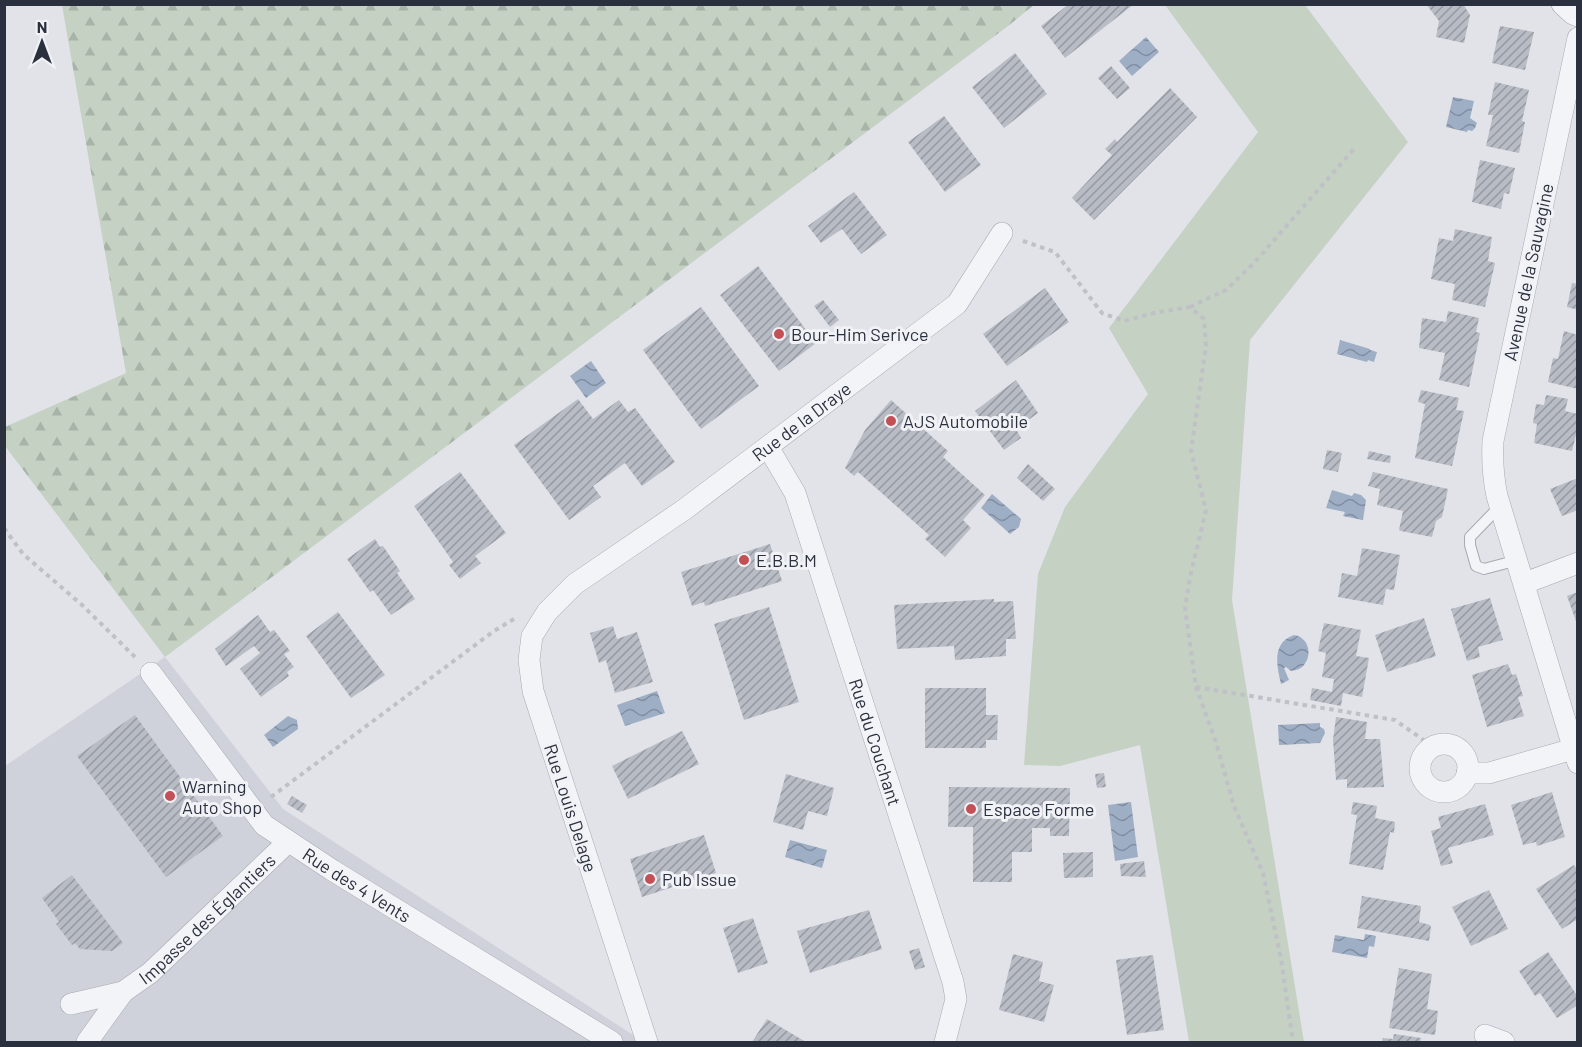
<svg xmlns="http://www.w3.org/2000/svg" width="1582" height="1047" font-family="Barlow,sans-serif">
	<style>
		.built { fill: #cfd2da }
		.grass { fill: #c5d1c2 }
		.forest { fill: url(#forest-firs) }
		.water { fill: url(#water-waves) }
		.building { fill: url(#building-hatch) }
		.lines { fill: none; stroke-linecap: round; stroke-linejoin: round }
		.lane-casing { stroke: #a6aab2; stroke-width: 12 }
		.street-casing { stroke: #a6aab2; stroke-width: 22 }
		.path { stroke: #bfc1c7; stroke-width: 4; stroke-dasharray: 4.5 4.5; stroke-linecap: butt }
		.lane { stroke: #f3f4f7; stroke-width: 10 }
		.street { stroke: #f3f4f7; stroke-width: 21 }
		.poi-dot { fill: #c35056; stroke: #f0f2f6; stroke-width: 2 }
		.labels { text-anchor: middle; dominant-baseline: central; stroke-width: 6; stroke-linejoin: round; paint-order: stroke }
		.street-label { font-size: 18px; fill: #2a303e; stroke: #f0f2f6 }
		.poi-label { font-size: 18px; fill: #2a303e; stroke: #f0f2f6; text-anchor: start }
	</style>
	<defs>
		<pattern id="forest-firs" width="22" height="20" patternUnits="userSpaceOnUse" patternTransform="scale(1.5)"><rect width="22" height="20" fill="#c5d1c2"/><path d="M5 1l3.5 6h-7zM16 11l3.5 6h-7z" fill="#a9b4a8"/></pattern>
		<pattern id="water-waves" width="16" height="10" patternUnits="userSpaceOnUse" patternTransform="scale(1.5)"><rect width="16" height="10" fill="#9eaec5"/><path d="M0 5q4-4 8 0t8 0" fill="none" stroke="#818ea1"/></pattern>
		<pattern id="building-hatch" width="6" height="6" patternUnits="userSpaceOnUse" patternTransform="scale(1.5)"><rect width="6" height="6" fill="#b8bcc5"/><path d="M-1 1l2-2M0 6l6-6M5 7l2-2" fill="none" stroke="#9699a1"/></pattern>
	</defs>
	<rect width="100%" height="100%" fill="#e1e3e8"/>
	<path class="built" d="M165,657L283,809L644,1042H5V766Z"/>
	<path class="grass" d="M1165,5H1305L1408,142L1250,340L1232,600L1304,1042H1189L1140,745L1060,766L1024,765L1038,574L1065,507L1148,394L1109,328L1258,132Z"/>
	<path class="forest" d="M62,5V4L1034,5L1008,26L165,657L5,446V427L126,373Z"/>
	<path class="water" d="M1146,37L1159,52L1132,76L1119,61Z
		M1453,97L1474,101L1470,118L1477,123L1475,128L1472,131L1468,130L1467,132L1446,127Z
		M1340,340L1370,349V350L1377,352L1374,362L1368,360L1367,362L1337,354Z
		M591,361L606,383L586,398L570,376Z
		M1332,490L1352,496L1354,493L1361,495L1366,500L1363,520L1343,516L1345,512L1326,508Z
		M992,494L1021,519L1019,527L1010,534L981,508Z
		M1294,635C1308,637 1313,654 1304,665C1301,669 1296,670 1291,671L1286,667L1284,668L1289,680L1281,684C1277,667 1271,643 1294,635Z
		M657,691L665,713L625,726L617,705Z
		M288,716L297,720L298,729L273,747L264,735Z
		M1320,723V727L1324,729L1325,733L1320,743L1279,745L1278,725Z
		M1131,802L1138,857L1115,861L1108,805Z
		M790,840L827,850L822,868L785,857Z
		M1365,934L1376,936L1374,947L1369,946L1367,958L1332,952L1335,935L1364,940Z"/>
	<path class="building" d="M1069,4H1134L1065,58L1041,26Z
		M1426,4H1463L1470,15L1464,43L1436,37L1439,21Z
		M1500,26L1534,32L1525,70L1492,63Z
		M1015,53L1047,94L1004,128L972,87Z
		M1111,66L1130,88L1117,99L1098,78Z
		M1495,82L1529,90L1522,121L1525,122L1519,153L1486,146L1493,115H1488Z
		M1170,88L1197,117L1094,220L1072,198L1112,155L1105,149L1115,139L1117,142Z
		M944,116L981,165L945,192L908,142Z
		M1480,160L1515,168L1509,194L1504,193L1501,209L1472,202Z
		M854,192L887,235L861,254L842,229L821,243L808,226Z
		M1455,229L1492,237L1488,261L1495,263L1485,307L1452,300L1455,284L1431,279L1439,238L1453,241Z
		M758,266L816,343L779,371L720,295Z
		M1572,283L1578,284V310L1567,307Z
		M1045,288L1069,322L1007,366L983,334Z
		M823,300L839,320L830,327L814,306Z
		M701,307L759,386L701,429L643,350Z
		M1448,311L1479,318L1476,332L1480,333L1469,387L1439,380L1445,353L1419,348L1422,318L1446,322Z
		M1564,331L1578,335V389L1548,382L1553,358L1558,359Z
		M1016,380L1038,413L1016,429L1021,438L1004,450L975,411Z
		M1421,390L1459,398L1456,410L1464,411L1452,466L1415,458L1425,404L1418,402Z
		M1546,395L1568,399L1565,411L1578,414V427L1572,451L1534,443L1537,424L1533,423L1536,404L1544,405Z
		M578,399L593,419L619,400L628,412L635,408L675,462L642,486L625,463L593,486L601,497L569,520L514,445Z
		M891,400L948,451L943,457L985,495L963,520L971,528L945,557L925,539L929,535L858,472L854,476L845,468L865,430Z
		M1327,450L1342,453L1338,472L1323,469Z
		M1369,451L1391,456L1390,463L1367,459Z
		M1028,464L1055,489L1043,501L1017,478Z
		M460,472L506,533L475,556L481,563L460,579L449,565L453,562L414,506Z
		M1373,472L1448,489L1442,517L1436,521L1432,537L1401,531L1399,530L1403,511L1377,505L1380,489L1368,486Z
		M1578,478V510L1562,516L1550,489Z
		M375,539L380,547L383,546L400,571L397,573L415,599L391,615L373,590L370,592L347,559Z
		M770,544L782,581L705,606L704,602L692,606L681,572Z
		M1362,548L1400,555L1394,590L1386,589L1383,605L1338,597L1342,573L1357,576Z
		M1578,592V624H1577L1567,596Z
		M1490,598L1503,640L1478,647L1480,657L1467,661L1451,609Z
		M994,599V602L1013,601L1016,639H1006V656L955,660L954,646L897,649L894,605Z
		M769,607L799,702L744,720L714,624Z
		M338,612L385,675L351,698L306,636Z
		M258,615L270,632L274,630L290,651L284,654L294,667L287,672L289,676L261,697L240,669L260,653L254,646L226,666L215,649Z
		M1424,618L1436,656L1387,672L1375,635Z
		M1324,623L1361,630L1356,656L1369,658L1362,697L1343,693L1341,706L1310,700L1312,688L1332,692L1334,679L1322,677L1326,653L1318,651Z
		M613,626L617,639L637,632L653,682L615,693L606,660L599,663L590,633Z
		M1508,664L1512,675L1516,674L1523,696L1518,697L1524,716L1487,727L1472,675Z
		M925,688H986V715H998L997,740H986V748H925Z
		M135,715L223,836L166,877L77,756Z
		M1336,717L1367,722L1365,739H1380L1384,787L1347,788V779L1336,780L1333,740Z
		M682,731L699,764L628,799L612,766Z
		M1104,773L1106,787L1097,788L1095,774Z
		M786,774L834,788L827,816L808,811L803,830L773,822Z
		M949,787L1070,788L1069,836H1050V828H1032V852H1012V882H973V827H948Z
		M1552,792L1565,837L1537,846L1536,842L1523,845L1511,805Z
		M292,796L307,805L302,813L287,804Z
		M1353,802L1377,806L1375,818L1395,822L1394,833L1390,832L1383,870L1349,864L1357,815L1351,814Z
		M1485,804L1494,835L1448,848L1453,863L1441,866L1431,831L1441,828L1438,817Z
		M704,835L716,873L642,897L630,859Z
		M1093,852V877L1064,878L1063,853Z
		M1144,861L1146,877L1121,876L1120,864Z
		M1574,865L1578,871V919L1562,929L1536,889Z
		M72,875L123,943L112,951L80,949L75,943L72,945L56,924L59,922L42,898Z
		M1489,890L1508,929L1471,946L1452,907Z
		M1362,896L1421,906L1419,922L1430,925L1431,927L1429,941L1357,928Z
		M869,910L882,949L810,973L797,931Z
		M753,918L768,963L738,973L723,928Z
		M919,948L925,967L915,970L909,951Z
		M1548,952L1578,997V1005L1557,1018L1540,993L1535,996L1519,971Z
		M1013,954L1043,962L1039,981L1054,985L1044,1022L999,1010Z
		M1153,955L1164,1030L1127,1035L1116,960Z
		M1399,968L1432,974L1427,1009L1438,1011L1435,1035L1389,1028Z
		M767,1019L806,1042H752Z
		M1394,1034L1421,1038L1420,1042H1382L1383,1038L1393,1039Z"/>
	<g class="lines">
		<defs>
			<path id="lane" d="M1500,506L1470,537V545L1476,566L1484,569L1518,560"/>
			<g id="street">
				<path d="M1562,4L1573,14L1578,16"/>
				<path d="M1578,38L1493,441C1492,460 1493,477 1497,496L1578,763"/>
				<path id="s1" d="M768,447L795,493L953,982L956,999L945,1042"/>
				<path d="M1525,583L1578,563"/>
				<path id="s2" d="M151,673L264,825L332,870L612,1042"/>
				<circle cx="1444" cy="768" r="24"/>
				<path d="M1467,773H1489L1573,749"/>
				<path id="s3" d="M71,1004L123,992L150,973L288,842"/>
				<path d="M1485,1035L1504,1042"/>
				<path d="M87,1042L123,992"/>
				<path id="s4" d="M647,1042L533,691L529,660L532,636L547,612L575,584L685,509L957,304L1002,233"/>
			</g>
		</defs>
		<use href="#lane" class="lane-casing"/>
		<use href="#street" class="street-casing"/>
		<path class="path" d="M1023,241L1055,252L1102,313L1124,321L1154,313L1190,307L1204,319L1206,346L1191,451L1206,510L1190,577L1185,608L1196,687L1216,742L1234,806L1263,873L1281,959L1293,1042
			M1190,307L1226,290L1254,263L1354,149
			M4,528L23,554L82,605L136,658
			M1196,687L1395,720L1432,746
			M271,797L494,631L514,619"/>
		<use href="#lane" class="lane"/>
		<use href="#street" class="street"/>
	</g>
	<g class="poi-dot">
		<circle cx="779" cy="334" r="6"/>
		<circle cx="891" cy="421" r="6"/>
		<circle cx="744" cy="560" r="6"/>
		<circle cx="170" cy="796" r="6"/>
		<circle cx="971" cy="809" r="6"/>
		<circle cx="650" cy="879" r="6"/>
	</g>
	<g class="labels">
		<g class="street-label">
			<text transform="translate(1528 272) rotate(-78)">Avenue de la Sauvagine</text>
			<text stroke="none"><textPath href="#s4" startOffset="771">Rue de la Draye</textPath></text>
			<text stroke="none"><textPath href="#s1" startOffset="315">Rue du Couchant</textPath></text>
			<text transform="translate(571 808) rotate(72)">Rue Louis Delage</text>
			<text stroke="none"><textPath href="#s2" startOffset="300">Rue des 4 Vents</textPath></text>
			<text stroke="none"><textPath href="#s3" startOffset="165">Impasse des Églantiers</textPath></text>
		</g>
		<g class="poi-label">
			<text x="791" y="334">Bour-Him Serivce</text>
			<text x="903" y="421">AJS Automobile</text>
			<text x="756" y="560">E.B.B.M</text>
			<text x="182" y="786">Warning<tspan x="182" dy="21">Auto Shop</tspan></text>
			<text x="983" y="809">Espace Forme</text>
			<text x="662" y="879">Pub Issue</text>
		</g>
	</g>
	<rect width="1582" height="1047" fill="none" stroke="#2a303e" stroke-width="12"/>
	<g transform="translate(42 42)" stroke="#f0f2f6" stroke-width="4.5" paint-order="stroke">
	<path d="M0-4.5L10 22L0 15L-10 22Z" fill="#2a303e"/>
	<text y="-9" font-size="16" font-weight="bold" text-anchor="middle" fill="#2a303e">N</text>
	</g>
</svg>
